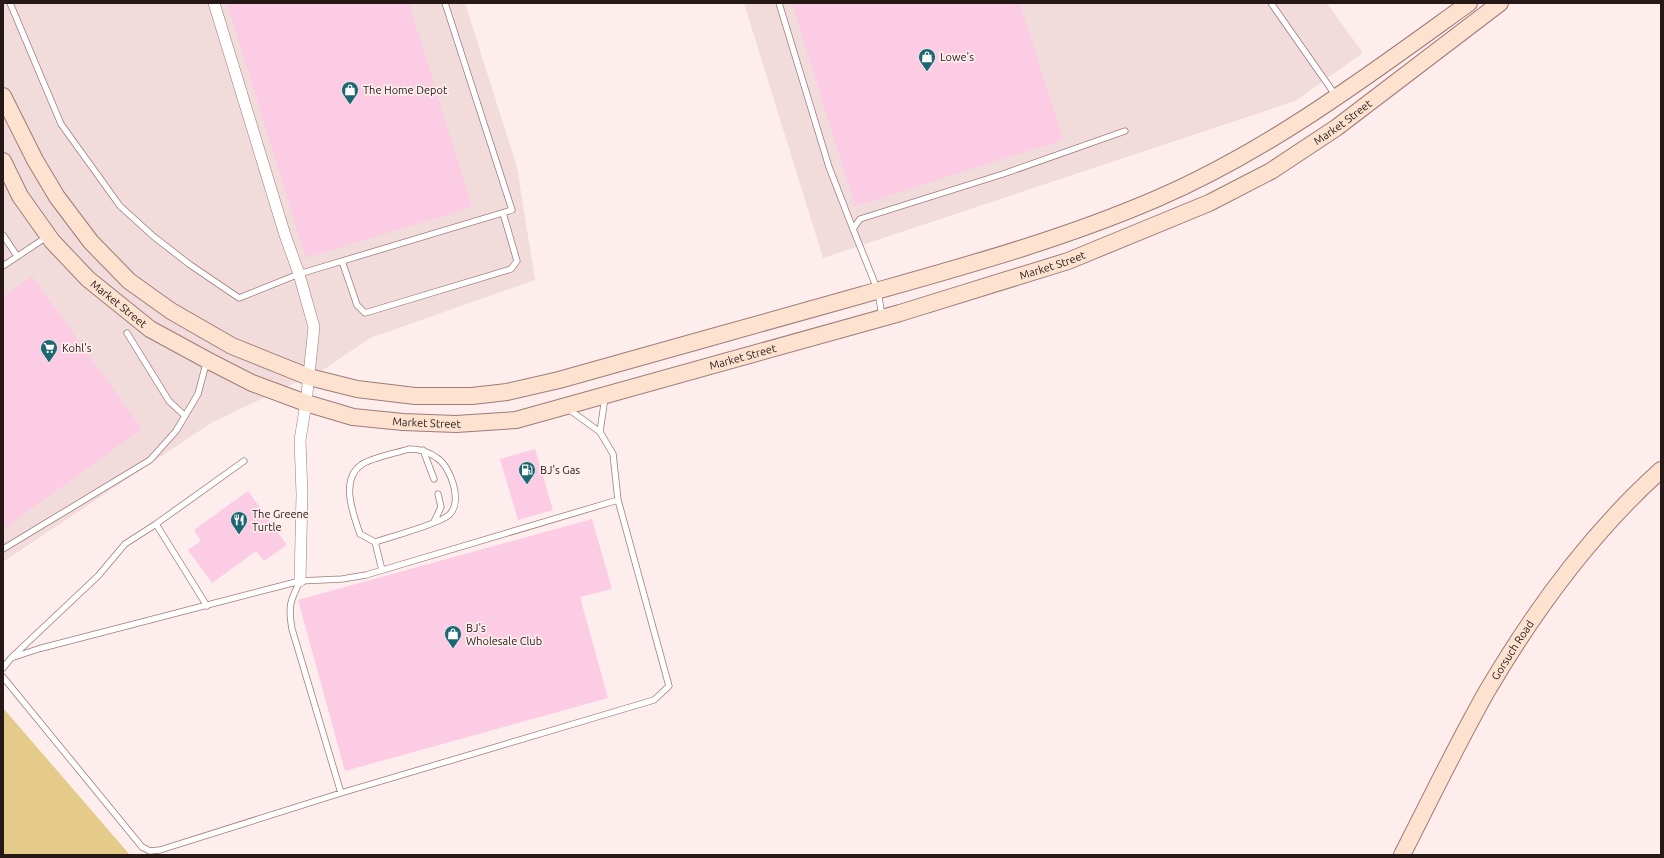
<svg xmlns="http://www.w3.org/2000/svg" width="1664" height="858" font-family="Ubuntu,sans-serif">
	<style>
		.built { fill: #f1dcdb }
		.green { fill: #e4cb89 }
		.building { fill: #fbcce4 }
		.lines { fill: none; stroke-linecap: round; stroke-linejoin: round }
		.lane-casing { stroke: #9f7b7a; stroke-width: 7 }
		.street-casing { stroke: #9f7b7a; stroke-width: 12 }
		.secondary-casing { stroke: #9f7b7a; stroke-width: 18 }
		.lane { stroke: #fff; stroke-width: 5.5 }
		.street { stroke: #fff; stroke-width: 11 }
		.secondary { stroke: #fde2cf; stroke-width: 16 }
		.labels { text-anchor: middle; dominant-baseline: central; stroke-width: 3.5; stroke-linejoin: round; paint-order: stroke }
		.poi-label { font-size: 11px; fill: #251817; stroke: #fdedec; text-anchor: start }
		.street-label { font-size: 11px; fill: #251817; stroke: #fdedec }
	</style>
	<rect width="100%" height="100%" fill="#fdedec"/>
	<path class="built" d="M3,3H465L517,167L535,280L370,338L326,368L211,423L3,562Z
		M744,3H1327L1363,53L1295,101L823,258Z"/>
	<path class="green" d="M3,708L130,855H3Z"/>
	<path class="building" d="M227,3H409L472,207L306,258Z
		M792,3H1020L1063,140L855,206Z
		M32,276L142,429L3,529V297Z
		M535,449L553,510L518,520L500,459Z
		M248,491L287,545L264,561L256,551L212,583L188,550L201,541L194,530Z
		M592,519L612,589L580,597L608,698L345,771L298,600Z"/>
	<g class="lines">
		<defs>
			<path id="lane" d="M10,3L61,124L120,206L153,236L189,264L239,298L299,274L512,210L445,3
				M779,3L829,167L853,229
				M1271,3L1336,96
				M3,235L17,256
				M342,261L357,305L365,313L511,269L517,261L503,213
				M3,266L48,236
				M882,316L878,291L853,229L860,219L1003,174L1125,131
				M127,333L169,401L185,416
				M600,432L605,397
				M409,449C420,449 428,451 437,458C451,467 463,502 449,515C439,524 390,537 375,542L360,534C353,514 340,480 361,465C370,458 397,453 409,449Z
				M423,450L434,479
				M434,522L441,507L438,494
				M156,524L244,461
				M375,542L382,570
				M3,549L150,460L176,431L198,394L207,360
				M300,581C290,601 288,607 292,629L341,793
				M207,606L156,524L125,544L98,576L11,658L38,649L300,581L342,579L366,575L618,500L613,454L600,432L567,408
				M3,668L11,658
				M3,677L142,847L150,851L160,850L341,793L654,700L669,686L618,500"/>
			<path id="street" d="M214,3L285,235L299,274L314,327L306,403L300,440L302,494L300,581"/>
			<g id="secondary">
				<path d="M3,96L35,160L57,197L91,242L129,281L171,311L232,346L309,377L357,389L415,396H472L507,392L559,380C660,352 761,323 862,295C961,267 1061,240 1156,199C1270,150 1369,75 1469,3"/>
				<path id="s1" d="M3,161L20,196L52,241L88,279L150,329L207,360L252,383L306,403L353,417L403,422L456,424L516,420L900,313L1068,261L1209,203L1271,171L1336,128L1500,3"/>
				<path id="s2" d="M1402,855C1430,800 1457,744 1487,691C1534,611 1592,532 1661,470"/>
			</g>
		</defs>
		<use href="#lane" class="lane-casing"/>
		<use href="#street" class="street-casing"/>
		<use href="#secondary" class="secondary-casing"/>
		<use href="#lane" class="lane"/>
		<use href="#street" class="street"/>
		<use href="#secondary" class="secondary"/>
	</g>
	<defs>
		<symbol id="shop-pin" viewBox="-11 -11 22 30"><path d="M0 17L-7.5 6A9.5 9.5 0 1 1 7.5 6Z" fill="#1c6772" stroke="#fdedec"/><path d="M-5-2.5h2.3a2.7 3.5 0 0 1 5.4 0H5L5.5 6h-11ZM-1.5-2.5h3a1.5 2.3 0 0 0-3 0Z" fill="#fff"/></symbol>
		<symbol id="supermarket-pin" viewBox="-11 -11 22 30"><path d="M0 17L-7.5 6A9.5 9.5 0 1 1 7.5 6Z" fill="#1c6772" stroke="#fdedec"/><path d="M-6-5.5h2.5l.6 2H6L4.5 2H-2.5L-4.4-4H-6ZM-1.5 3.2a1.3 1.3 0 1 0 .1 0ZM3 3.2a1.3 1.3 0 1 0 .1 0Z" fill="#fff"/></symbol>
		<symbol id="fuel-pin" viewBox="-11 -11 22 30"><path d="M0 17L-7.5 6A9.5 9.5 0 1 1 7.5 6Z" fill="#1c6772" stroke="#fdedec"/><path d="M-5.5-6h7V0h2V4h1.3V-2.5L3-4.5l.8-.8L6-3V5H2.5V1h-1V6h-7ZM-4.2-4.7v3.2H.2V-4.7Z" fill="#fff"/></symbol>
		<symbol id="restaurant-pin" viewBox="-11 -11 22 30"><path d="M0 17L-7.5 6A9.5 9.5 0 1 1 7.5 6Z" fill="#1c6772" stroke="#fdedec"/><path d="M-5-6h1v4h1v-4h1v4h1v-4h1v5L-1.5 .5V6h-2V.5L-5-1ZM5-6V6H3V1.5H1.5Q1.5-4 5-6Z" fill="#fff"/></symbol>
	</defs>
	<g fill-rule="evenodd">
		<use href="#shop-pin" x="917" y="47" width="20" height="27"/>
		<use href="#shop-pin" x="340" y="80" width="20" height="27"/>
		<use href="#supermarket-pin" x="39" y="338" width="20" height="27"/>
		<use href="#fuel-pin" x="517" y="460" width="20" height="27"/>
		<use href="#restaurant-pin" x="229" y="510" width="20" height="27"/>
		<use href="#shop-pin" x="443" y="624" width="20" height="27"/>
	</g>
	<g class="labels">
		<g class="poi-label">
			<text x="940" y="57">Lowe's</text>
			<text x="363" y="90">The Home Depot</text>
			<text x="62" y="348">Kohl's</text>
			<text x="540" y="470">BJ's Gas</text>
			<text x="252" y="514">The Greene<tspan x="252" dy="13">Turtle</tspan></text>
			<text x="466" y="628">BJ's<tspan x="466" dy="13">Wholesale Club</tspan></text>
		</g>
		<g class="street-label">
			<text stroke="none"><textPath href="#s1" startOffset="1495">Market Street</textPath></text>
			<text stroke="none"><textPath href="#s1" startOffset="1170">Market Street</textPath></text>
			<text stroke="none"><textPath href="#s1" startOffset="186">Market Street</textPath></text>
			<text stroke="none"><textPath href="#s1" startOffset="847">Market Street</textPath></text>
			<text stroke="none"><textPath href="#s1" startOffset="522">Market Street</textPath></text>
			<text stroke="none"><textPath href="#s2" startOffset="233">Gorsuch Road</textPath></text>
		</g>
	</g>
	<rect width="1664" height="858" fill="none" stroke="#251817" stroke-width="8"/>
</svg>
